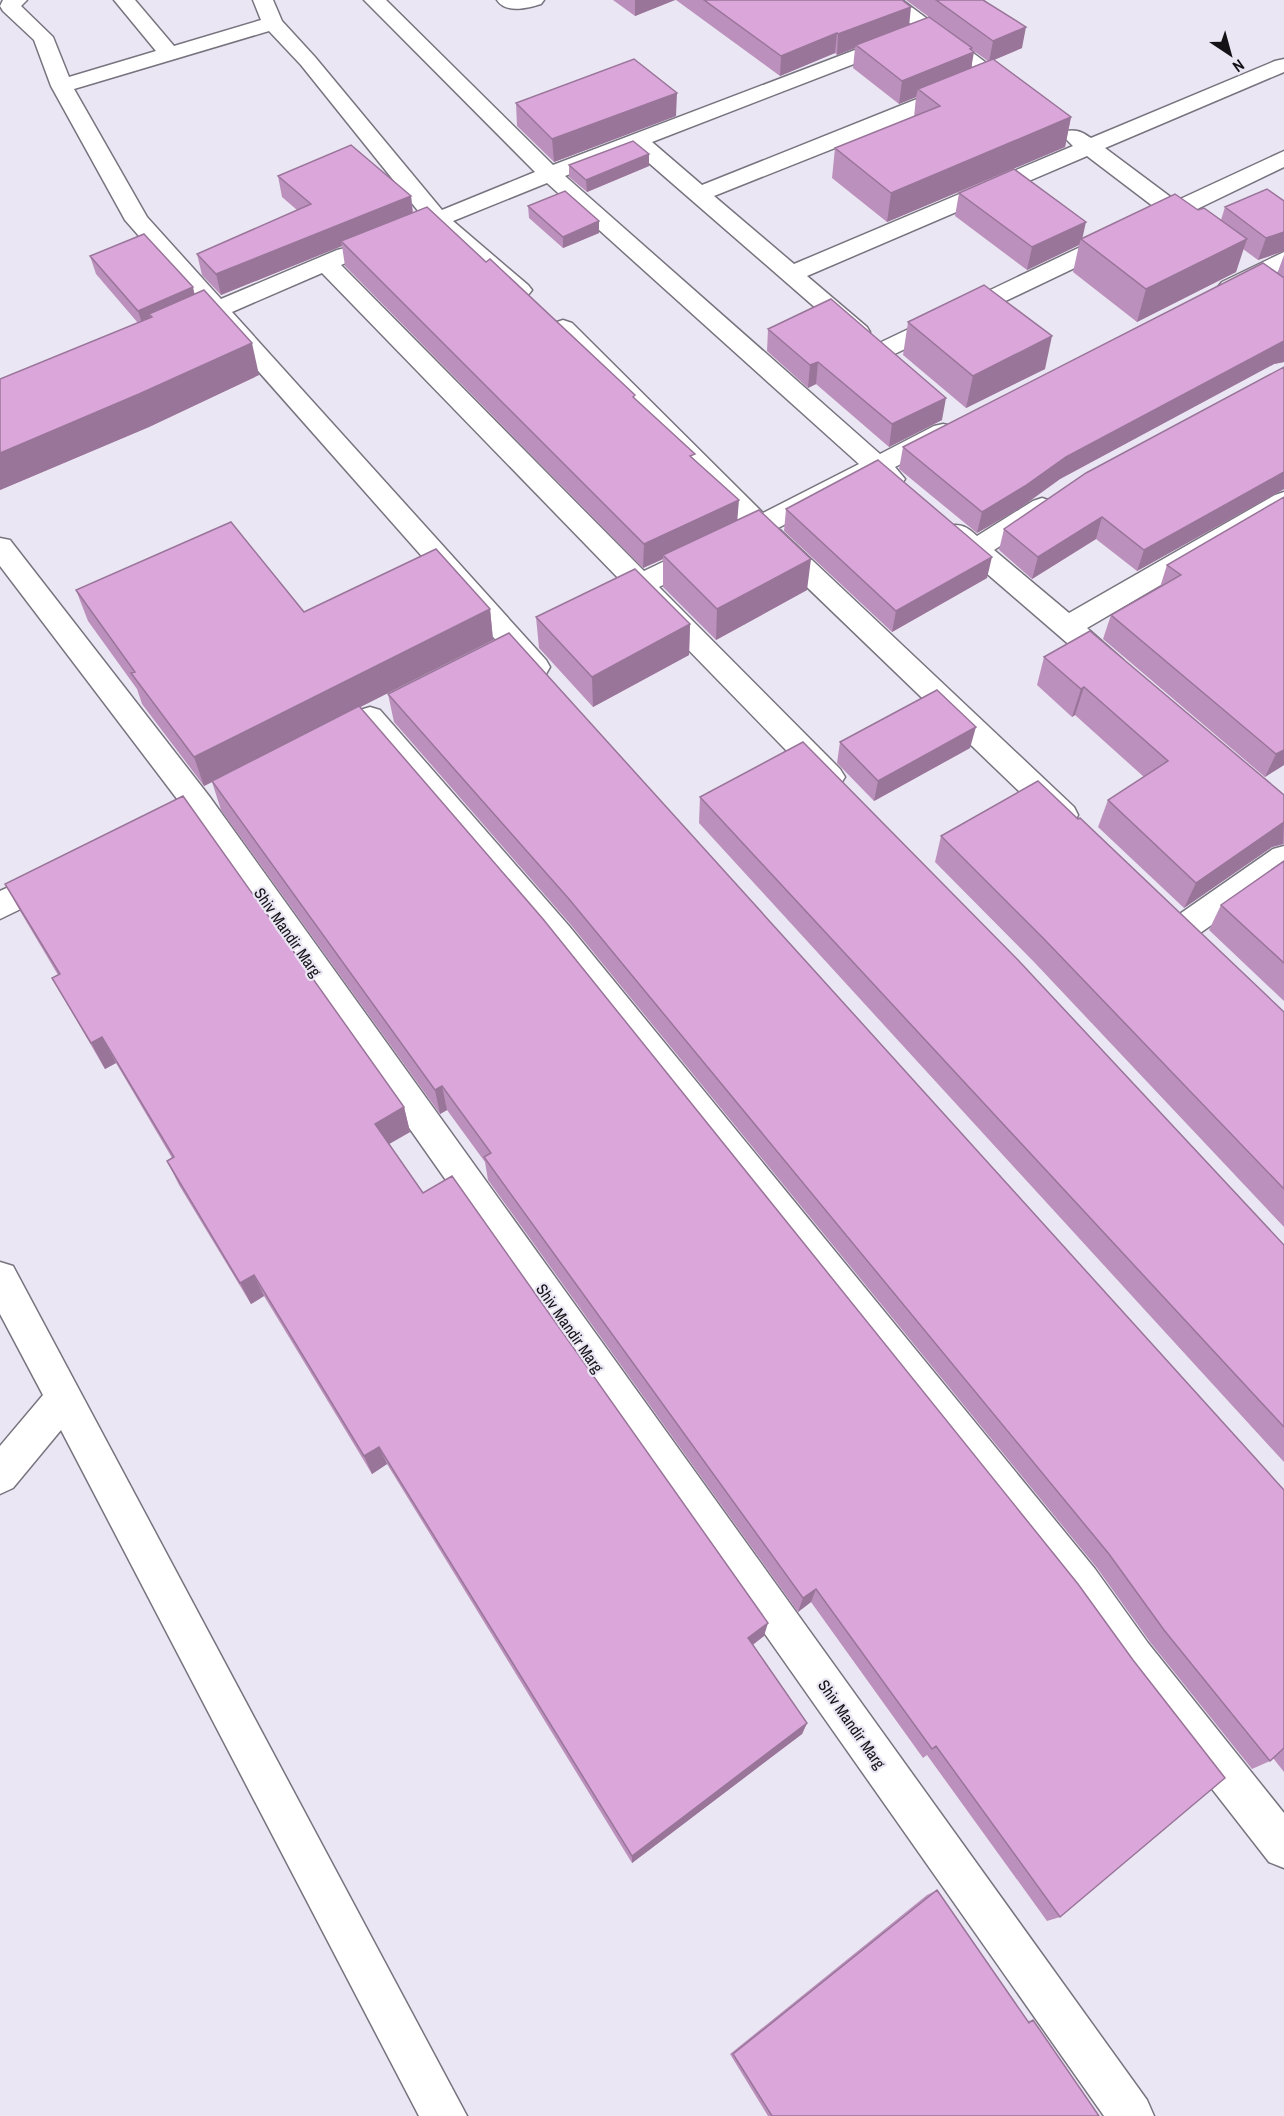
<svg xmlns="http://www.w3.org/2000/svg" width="1284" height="2116" font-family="'Archivo Narrow',sans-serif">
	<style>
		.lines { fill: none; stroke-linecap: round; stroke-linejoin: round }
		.street-casing { stroke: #78747f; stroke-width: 3 }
		.street { fill: #fff; fill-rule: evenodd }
		.wall { fill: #bc90bc; fill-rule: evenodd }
		.shaded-wall { fill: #997599 }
		.building { fill: #dba7db; stroke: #997599; stroke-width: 1.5 }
		.labels { text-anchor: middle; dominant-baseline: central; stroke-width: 4.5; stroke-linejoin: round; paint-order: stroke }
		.street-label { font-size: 16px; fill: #141217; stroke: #ebe6f3 }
	</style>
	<rect width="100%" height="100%" fill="#ebe6f3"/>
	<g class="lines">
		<defs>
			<path id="street" d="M3,0H27L21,6L53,37L69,77L156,51L114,0H135L174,46L261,20L253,0H273L282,21L315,57L442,210L535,172L364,0H386L553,165L889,37L896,35L903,37L906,41L903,45L652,142L702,185L947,87L955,86L963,87L966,92L963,97L714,196L794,264L1073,146L1063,136L1066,131C1077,129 1082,132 1091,138L1275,61L1284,59V72L1105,148L1176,201L1284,151V167L1191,212L1208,227L1204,232C1190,235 1183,229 1173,221L882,360L873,358L870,352L873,346L1158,210L1087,156L807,276L867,327L870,332L867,337L858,340L849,337L634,150L565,176L880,454L934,426L943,424L952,426L956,432L952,438L895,467L905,479L901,485C889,489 884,486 875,478L778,528L1074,807L1078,815L1074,823L1063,827L1052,823L757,539L659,587L840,769L845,777L840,785L830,788L820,785L637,597L608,610L598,607L594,600L598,593L622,582L322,273L232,312L546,660L550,667L546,674L536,677L526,674L213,320L196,326L187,323L184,318L187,313L201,307L125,220L51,86L34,40L3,11L0,6ZM269,31L301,65L423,217L413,221L409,226L413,231L421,233L434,229L512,295L520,297L528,295L532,290L528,285L453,221L547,183L859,464L763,513L572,323L563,320L554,323L551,328L554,333L742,524L644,571L341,265L353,260L357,255L353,250L345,248L337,250L221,299L147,217L74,89Z
				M497,0H544L541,4C528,8 506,14 497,0Z
				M879,0H902L1024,91L1021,96L1013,97L1005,96Z
				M1284,252V268C1266,278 1242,297 1222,292L1218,287L1222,282Z
				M1284,492V513L1087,628L1122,659L1126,666L1122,673L1112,676L1102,673L948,540L944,533L948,526C961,523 967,527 977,536L1033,501L1042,498L1051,501L1055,507L1051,513L994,550L1069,613L1275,495Z
				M0,538L10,540L209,796L1147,2100L1154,2116H1104L187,812L0,566Z
				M370,707L380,710L569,926L1095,1569L1148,1643L1284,1813V1868L1269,1862L1120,1671L1067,1597L547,944L360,726L356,718L360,710Z
				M1284,846V874L1193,938L1182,942L1171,938L1166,929L1171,920L1273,849Z
				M53,867L64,870L68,879L64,888L0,919V891Z
				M0,1262L13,1266L467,2116H419L61,1430L13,1488L0,1494V1446L43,1395L0,1314Z"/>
		</defs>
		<use href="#street" class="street-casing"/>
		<use href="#street" class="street"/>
	</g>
	<path class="wall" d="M613,0H675L635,16Z
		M676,0H903L909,24L929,17L906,0H985V2L1022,48L994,60L1071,117L1065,147L887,222L832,178L835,148L914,117L916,97L899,104L853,68L855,48L837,55L835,53L780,76ZM971,49L988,61L972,67Z
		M516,103L676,116L554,162L517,126Z
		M649,154V166L587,192L569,177V165Z
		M278,176L411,196L413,213L635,399L695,460L738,520L807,590L716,640L663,587V559L643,568L345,266L342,246L221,295L202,275L197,254L297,210L282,197Z
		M959,193L1082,238L1198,210L1221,220L1225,207L1284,201V251L1258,260L1243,249L1236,272L1137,322L1073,272L1079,245L1027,270L955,216Z
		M528,206L599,221V233L563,248L529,218Z
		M1284,255V362L1274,364L1060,479L1020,508L977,533L899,469L903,447L1277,274Z
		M90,256L195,294L259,375L149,427L0,490V379L138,323L96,274Z
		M908,322L1045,369L966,408L903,355Z
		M768,329L942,420L889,447L816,384L808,388L767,351Z
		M1284,367V489L1137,571L1096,539L1032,579L999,550L1004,529Z
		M1284,497V765L1265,777L1103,639L1111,615L1160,587L1167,565Z
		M786,509L987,578L892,632L784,531Z
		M76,590L304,612L490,609L493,640L360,707L1060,1917L1047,1921L927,1755L923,1758L811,1602L798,1612L488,1180L485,1162L447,1110L440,1114L221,810L212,782L204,786L142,704L137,689L88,621Z
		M536,617L690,624L689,655L593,707L539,648Z
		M1044,657L1284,795V844L1272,847L1184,908L1098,827L1108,800L1144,777L1075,715L1072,717L1037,685Z
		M388,694L1284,1490V1772L1273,1758L1270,1761L1252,1769L1150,1642L1097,1568L571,925L394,722Z
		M840,742L970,748L874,801L837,763Z
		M700,797L1284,1245V1462L699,823Z
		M941,836L1284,1012V1227L1035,963L935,862Z
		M1284,861V1001L1209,930L1221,905Z
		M5,884L404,1107L410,1132L389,1144L423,1193L764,1636L753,1645L807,1723L802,1734L632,1863L387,1464L372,1474L264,1296L251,1304L179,1185L167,1161L172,1158L116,1063L105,1069L67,1004L52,978L58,975L20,911Z
		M937,1890L1028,2021L1033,2020L1099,2116H768L730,2054L927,1895Z"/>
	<path class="shaded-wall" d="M635,0H675L635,16Z
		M911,7L909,27L856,45L855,48L837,55L838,34Z
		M1026,27L1022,48L989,62L993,41Z
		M837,33L835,53L780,76L781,56Z
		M972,48L971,54L974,52L970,75L918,89L916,97L899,104L902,81Z
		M677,93L676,116L554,162L552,139Z
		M1071,117L1065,147L887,222L891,193Z
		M649,154V166L587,192L586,180Z
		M411,196L413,217L341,241L342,246L221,295L216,274Z
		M599,221V233L563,248V237Z
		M1086,222L1082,240L1081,239L1079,245L1027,270L1032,247Z
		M1284,232V251L1258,260L1266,238Z
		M1247,239L1236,272L1137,322L1146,289Z
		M193,287L197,305L149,314L153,325L144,329L138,311Z
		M1052,336L1045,369L966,408L973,376Z
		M1284,341V362L1274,364L1060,479L1020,508L977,533L982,512L1066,457Z
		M252,343L259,375L149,427L0,490V453Z
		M818,362L816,384L808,388L810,365Z
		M946,398L942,420L889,447L892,424Z
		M1284,472V489L1137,571L1144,550Z
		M739,500L737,524L663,555V559L643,568L644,544Z
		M1102,517L1096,539L1032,579L1038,557Z
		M992,557L987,578L892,632L896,611Z
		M811,559L807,590L716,640L717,609Z
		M490,609L493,640L204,786L194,757Z
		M690,624L689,655L593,707L592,677Z
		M1084,687L1075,715L1072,717L1081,689Z
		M976,727L970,748L874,801L878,781Z
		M1284,750V765L1265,777L1276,754Z
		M1284,822L1283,844L1272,847L1184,908L1196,883Z
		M102,1037L116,1063L105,1069L91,1043Z
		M442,1086L447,1110L440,1114L435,1090Z
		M404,1107L410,1132L382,1148L375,1124Z
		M254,1275L264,1296L251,1304L240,1283Z
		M379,1447L387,1464L372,1474L364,1456Z
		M816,1589L811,1602L798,1612L803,1598Z
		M768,1623L764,1636L745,1650L748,1638Z
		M807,1723L802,1734L632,1863V1856Z"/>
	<path class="building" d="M704,0H902L911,7L838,34L837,33L781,56Z
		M936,0H983L1026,27L993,41Z
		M929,17L972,48L970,49L974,52L902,81L856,45Z
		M634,59L677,93L552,139L516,103Z
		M993,59L1071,117L891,193L835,148L940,106L918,89Z
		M633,141L649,154L586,180L569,165Z
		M351,145L411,196L216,274L197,254L311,204L278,176Z
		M1014,169L1086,222L1032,247L959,193Z
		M1267,189L1284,201V232L1266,238L1225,207Z
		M565,191L599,221L563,237L528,206Z
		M1175,194L1198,210L1204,208L1247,239L1146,289L1081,239Z
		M427,207L486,262L490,259L635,395L633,397L695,454L690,456L739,500L644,544L341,241Z
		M144,234L193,287L138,311L90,256Z
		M1263,263L1284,278V341L1066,457L1025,486L982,512L903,447Z
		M984,285L1052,336L973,376L908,322Z
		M204,290L252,343L139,394L0,453V379L152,317L149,314Z
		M831,299L946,398L892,424L818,362L810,365L768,329Z
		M1284,367V472L1144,550L1102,517L1038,557L1004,529L1086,473Z
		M878,460L992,557L896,611L786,509Z
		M1284,497V750L1276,754L1111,615L1181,575L1167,565Z
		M759,510L811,559L717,609L663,555Z
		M231,522L304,612L436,549L490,609L194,757L131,673L135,672L76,590Z
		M635,569L690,624L592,677L536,617Z
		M1090,631L1284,795V822L1196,883L1108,800L1168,761L1084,687L1081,689L1044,657Z
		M509,633L1284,1490V1748L1270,1761L1164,1630L1109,1554L569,899L388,694Z
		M937,690L976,727L878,781L840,742Z
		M359,706L543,919L1078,1584L1133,1660L1225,1778L1060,1917L936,1746L932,1749L816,1589L803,1598L484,1157L491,1153L442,1086L435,1090L212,781Z
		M803,742L1018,960L1284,1245V1427L700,797Z
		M1038,781L1078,819L1080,818L1284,1012V1189L1044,939L941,836Z
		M183,796L404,1107L375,1124L423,1193L452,1176L768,1623L748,1638L807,1723L632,1856L379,1447L364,1456L254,1275L240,1283L167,1161L174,1157L102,1037L91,1043L52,978L60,974L5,884Z
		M1284,861V963L1221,905Z
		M937,1890L1029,2023L1033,2020L1099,2116H772L733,2054Z"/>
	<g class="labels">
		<g class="street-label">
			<text transform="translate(288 932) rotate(55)">Shiv Mandir Marg</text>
			<text transform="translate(570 1328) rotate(55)">Shiv Mandir Marg</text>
			<text transform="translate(852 1724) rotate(55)">Shiv Mandir Marg</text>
		</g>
	</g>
	<g transform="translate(1230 54) rotate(144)" stroke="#ebe6f3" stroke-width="4.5" paint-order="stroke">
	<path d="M0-4.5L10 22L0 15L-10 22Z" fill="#141217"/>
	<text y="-9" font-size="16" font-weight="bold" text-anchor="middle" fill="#141217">N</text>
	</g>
</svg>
